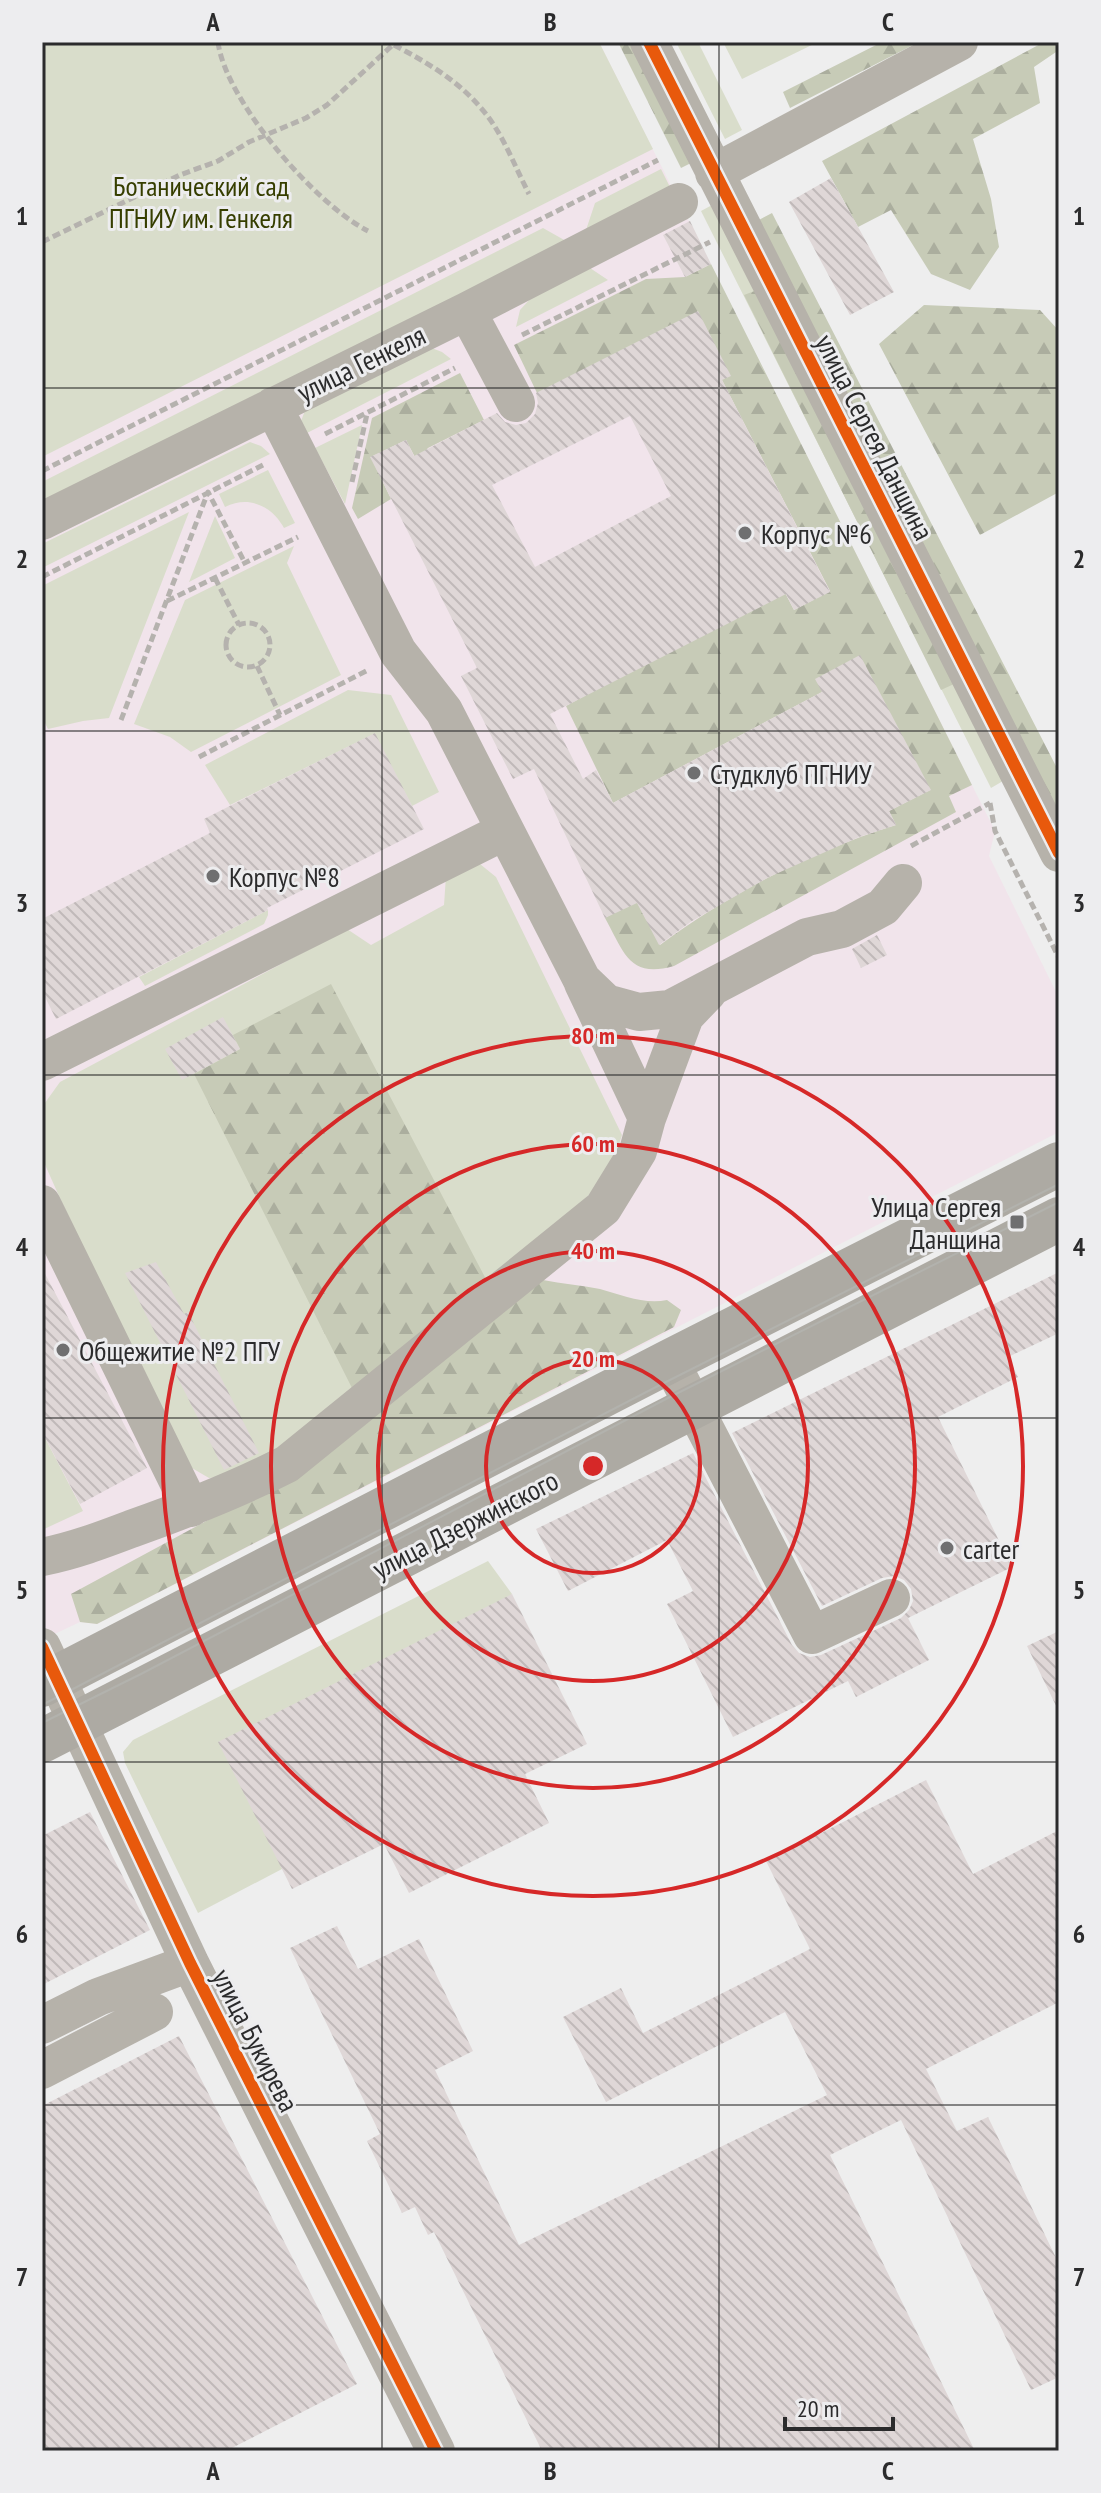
<svg xmlns="http://www.w3.org/2000/svg" width="1101" height="2493" font-family="'PT Sans Narrow',sans-serif">
	<style>
		.education { fill: #f1e4eb }
		.green { fill: #d9ddcb }
		.forest { fill: url(#forest-firs) }
		.building { fill: url(#building-back-hatch); fill-rule: evenodd }
		.lines { fill: none; stroke-linecap: round; stroke-linejoin: round }
		.path { stroke: #b5b2ae; stroke-width: 5; stroke-dasharray: 8 4; stroke-linecap: butt }
		.minor { stroke: #b6b2aa; stroke-width: 38 }
		.major { stroke: #adaaa3; stroke-width: 44 }
		.tram { stroke: #b2b2ad; stroke-width: 2 }
		.cycleway-casing { stroke: #ededef; stroke-width: 17 }
		.cycleway { stroke: #e8590c; stroke-width: 12 }
		.grid { fill: none; stroke: #2b2b2c; stroke-width: 2; stroke-opacity: 0.55 }
		.ring { fill: none; stroke: #d62828; stroke-width: 4 }
		.poi-dot { fill: #6f6f70; stroke: #ededef; stroke-width: 3 }
		.labels { text-anchor: middle; dominant-baseline: central; stroke-width: 6; stroke-linejoin: round; paint-order: stroke }
		.park-label { font-size: 28px; fill: #363e00; stroke: #ededef }
		.street-label { font-size: 28px; fill: #2b2b2c; stroke: #ededef }
		.poi-label { font-size: 28px; fill: #2b2b2c; stroke: #ededef; text-anchor: start }
		.centre { fill: #d62828; stroke: #ededef; stroke-width: 4 }
		.ring-label { font-size: 24px; text-anchor: middle; font-weight: bold; fill: #d62828; stroke: #ededef; stroke-width: 6; stroke-linejoin: round; paint-order: stroke }
		.neatline { fill: none; stroke: #2b2b2c; stroke-width: 3 }
		.grid-label { font-size: 26px; text-anchor: middle; font-weight: bold; fill: #2b2b2c }
	</style>
	<defs>
		<pattern id="forest-firs" width="22" height="20" patternUnits="userSpaceOnUse" patternTransform="scale(2)"><rect width="22" height="20" fill="#c7cbb7"/><path d="M5 1l3.5 6h-7zM16 11l3.5 6h-7z" fill="#abae9e"/></pattern>
		<pattern id="building-back-hatch" width="6" height="6" patternUnits="userSpaceOnUse" patternTransform="scale(2)"><rect width="6" height="6" fill="#dfd7d7"/><path d="M-1 5l2 2M0 0l6 6M5-1l2 2" fill="none" stroke="#c0b9b9"/></pattern>
	</defs>
	<rect width="100%" height="100%" fill="#eee"/>
	<path class="education" d="M42,42H599L995,831L989,856L1059,998V1132L97,1624L80,1622L42,1640Z"/>
	<path class="green" d="M42,42H599L653,149L42,457Z
		M676,42H698L742,130L725,139Z
		M723,42H818L742,79Z
		M661,169L670,187L586,230L595,203Z
		M714,204L1003,781L991,788L701,211Z
		M543,228L566,241L42,504V482Z
		M590,268L608,280L516,327L520,310L531,298Z
		M429,347L442,352L451,359L307,433L301,421L306,408Z
		M362,425L345,504L315,448Z
		M250,442L261,446L270,454L42,568V544Z
		M268,470L295,523L284,528C272,506 249,495 225,507L219,494Z
		M189,512L109,718L83,721L48,729L42,717V586Z
		M215,516L235,558L189,582Z
		M294,546L287,563L341,675L191,752L170,737L134,724L185,600Z
		M348,690L391,695L439,792L412,806L374,734L230,805L205,765Z
		M480,864L496,877L622,1135L611,1169L576,1210L307,1432L233,1476L209,1478L185,1464L59,1196L42,1158V1107L60,1082L347,929L371,945L444,905L446,876Z
		M268,910V915L264,924L145,986L139,977Z
		M42,1432L83,1511L42,1530Z
		M488,1561L512,1594L282,1869L198,1913L125,1763L123,1752L133,1740Z"/>
	<path class="forest" d="M618,42H634L693,162L681,168Z
		M882,42H919L790,108L783,92Z
		M1044,42H1057L1059,50L1034,67L1040,103L973,139L991,199L999,247L970,290L931,274L891,210L858,227L822,161Z
		M772,213L1059,772V821L755,222Z
		M711,264L972,785L949,796L956,812L674,966C629,979 624,952 605,918L636,900L660,945C730,893 812,851 896,825L889,811L930,790L822,692L613,803L566,706L782,587L794,610L830,591L722,380L537,393L514,345L646,279L685,277Z
		M757,290L954,684L941,690L744,295Z
		M924,305L1040,310L1059,331V492L980,535L879,344Z
		M460,373L484,420L428,448L417,461L406,440L371,457L391,499L358,519L352,508L372,418Z
		M331,984L488,1283L355,1394L194,1074L240,1049L233,1035Z
		M543,1280C562,1284 581,1285 600,1289C622,1295 645,1305 667,1300L681,1310L674,1327L97,1624L80,1622L71,1594L271,1486Z"/>
	<path class="building" d="M831,178L894,292L850,315L789,202Z
		M690,221L711,264L685,277L663,235Z
		M698,311L731,376L722,380L830,592L794,610L786,594L550,714L583,779L596,770L613,803L822,692L815,679L860,655L931,790L889,811L896,825L859,837L769,877L692,921L659,945L637,903L605,918L534,769L513,779L461,676L477,668L370,457L406,440L414,456L497,413L505,422L516,425L526,423L535,414L538,403L536,393ZM630,416L671,496L535,567L492,485Z
		M375,733L424,829L267,908L268,910L56,1019L42,991V919L210,833L204,819Z
		M877,935L887,955L861,968L852,949Z
		M223,1017L240,1049L182,1080L165,1049Z
		M156,1262L184,1314L188,1312L259,1453L224,1470L125,1273Z
		M42,1268L147,1468L80,1504L42,1432Z
		M1059,1272V1333L1008,1357L1018,1377L938,1417L1012,1567L908,1618L929,1660L856,1697L848,1681L733,1737L667,1604L693,1591L667,1540L568,1591L536,1529L693,1453L792,1645L799,1653L810,1657L821,1655L901,1618L909,1610L913,1601L911,1589L904,1580L894,1576L882,1578L822,1606L732,1433Z
		M512,1594L587,1744L525,1774L549,1823L409,1893L384,1844L292,1889L218,1742Z
		M1059,1631V1712L1027,1646Z
		M926,1780L973,1874L1059,1830V2002L926,2069L957,2131L988,2117L1059,2264V2377L1031,2390L901,2120L830,2155L975,2451H542L434,2232L428,2235L415,2207L402,2213L367,2141L380,2134L290,1948L337,1926L358,1969L419,1939L473,2051L435,2070L519,2245L827,2095L785,2012L606,2102L563,2017L621,1988L643,2033L810,1949L766,1861Z
		M90,1812L150,1930L42,1985V1836Z
		M179,2036L357,2384L226,2451H42V2106Z"/>
	<g class="lines">
		<path class="path" d="M218,42C225,100 316,205 368,231
			M394,45C426,62 456,79 480,107C502,131 514,165 529,194
			M42,242L180,175L218,161L249,142L306,118L327,105L396,42
			M522,335L710,242
			M325,434L455,368
			M42,471L658,160
			M352,482L367,414
			M42,577L263,465
			M215,578L239,625
			M167,601L298,537
			M226 645a22 22 0 1 1 44 0a22 22 0 1 1-44 0Z
			M257,666L280,715
			M121,720L208,492L245,563
			M199,757L368,670
			M990,803L995,831L1059,958
			M911,846L990,803"/>
		<path class="minor" d="M649,42L1059,853
			M714,173L959,42
			M467,311L516,403
			M273,406L398,652L444,711L582,980L606,1003L639,1012L670,1009L807,937L842,929L883,907L903,883
			M42,521L467,311L679,202
			M583,983L647,1118
			M42,1062L505,831
			M42,1204L191,1508
			M670,1361L812,1635L891,1598
			M42,1557C73,1551 102,1540 131,1529C185,1510 236,1490 287,1464L603,1208L638,1151L647,1118L685,1016L708,992
			M42,1647L190,1963L436,2451
			M42,2025L98,1997L190,1963
			M42,2070L154,2012"/>
		<path class="major" d="M42,1685L670,1361L1059,1164
			M42,1741L1059,1219"/>
		<path class="tram" d="M42,1705L656,1387L1059,1184
			M42,1723L141,1674L666,1399L1059,1202"/>
		<defs>
			<path id="cycleway" d="M649,42L1059,853
				M42,1647L190,1963L436,2451"/>
		</defs>
		<use href="#cycleway" class="cycleway-casing"/>
		<use href="#cycleway" class="cycleway"/>
	</g>
	<path class="grid" d="M382,42V2451M719,42V2451M42,388H1059M42,731H1059M42,1075H1059M42,1418H1059M42,1762H1059M42,2105H1059"/>
	<g class="ring">
		<circle cx="593" cy="1466" r="107"/>
		<circle cx="593" cy="1466" r="215"/>
		<circle cx="593" cy="1466" r="322"/>
		<circle cx="593" cy="1466" r="430"/>
	</g>
	<g class="poi-dot">
		<circle cx="745" cy="533" r="8"/>
		<circle cx="694" cy="773" r="8"/>
		<circle cx="213" cy="876" r="8"/>
		<rect x="1009" y="1214" width="16" height="16" rx="4"/>
		<circle cx="63" cy="1350" r="8"/>
		<circle cx="947" cy="1548" r="8"/>
	</g>
	<g class="labels">
		<g class="park-label">
			<text x="201" y="185">Ботанический сад<tspan x="201" dy="32">ПГНИУ им. Генкеля</tspan></text>
		</g>
		<g class="street-label">
			<text transform="translate(361 363) rotate(-26)">улица Генкеля</text>
			<text transform="translate(875 437) rotate(63)">улица Сергея Данщина</text>
			<text transform="translate(465 1524) rotate(-27)">улица Дзержинского</text>
			<text transform="translate(256 2040) rotate(63)">улица Букирева</text>
		</g>
		<g class="poi-label">
			<text x="761" y="533">Корпус №6</text>
			<text x="710" y="773">Студклуб ПГНИУ</text>
			<text x="229" y="876">Корпус №8</text>
			<text x="1001" y="1206" text-anchor="end">Улица Сергея<tspan x="1001" dy="32">Данщина</tspan></text>
			<text x="79" y="1350">Общежитие №2 ПГУ</text>
			<text x="963" y="1548">carter</text>
		</g>
	</g>
	<circle cx="593" cy="1466" r="12" class="centre"/>
	<g class="ring-label">
		<text x="593" y="1044">80 m</text>
		<text x="593" y="1152">60 m</text>
		<text x="593" y="1259">40 m</text>
		<text x="593" y="1367">20 m</text>
	</g>
	<rect width="1101" height="2493" fill="none" stroke="#ededef" stroke-width="88"/>
	<path d="M785 2417v12h108v-12" fill="none" stroke="#2b2b2c" stroke-width="4"/>
	<text x="797" y="2417" font-size="24" fill="#2b2b2c" stroke="#ededef" stroke-width="6" paint-order="stroke">20 m</text>
	<rect x="44" y="44" width="1013" height="2405" class="neatline"/>
	<g class="grid-label">
		<text x="213" y="31">A</text>
		<text x="550" y="31">B</text>
		<text x="888" y="31">C</text>
		<text x="22" y="225">1</text>
		<text x="1079" y="225">1</text>
		<text x="22" y="568">2</text>
		<text x="1079" y="568">2</text>
		<text x="22" y="912">3</text>
		<text x="1079" y="912">3</text>
		<text x="22" y="1256">4</text>
		<text x="1079" y="1256">4</text>
		<text x="22" y="1599">5</text>
		<text x="1079" y="1599">5</text>
		<text x="22" y="1943">6</text>
		<text x="1079" y="1943">6</text>
		<text x="22" y="2286">7</text>
		<text x="1079" y="2286">7</text>
		<text x="213" y="2480">A</text>
		<text x="550" y="2480">B</text>
		<text x="888" y="2480">C</text>
	</g>
</svg>
